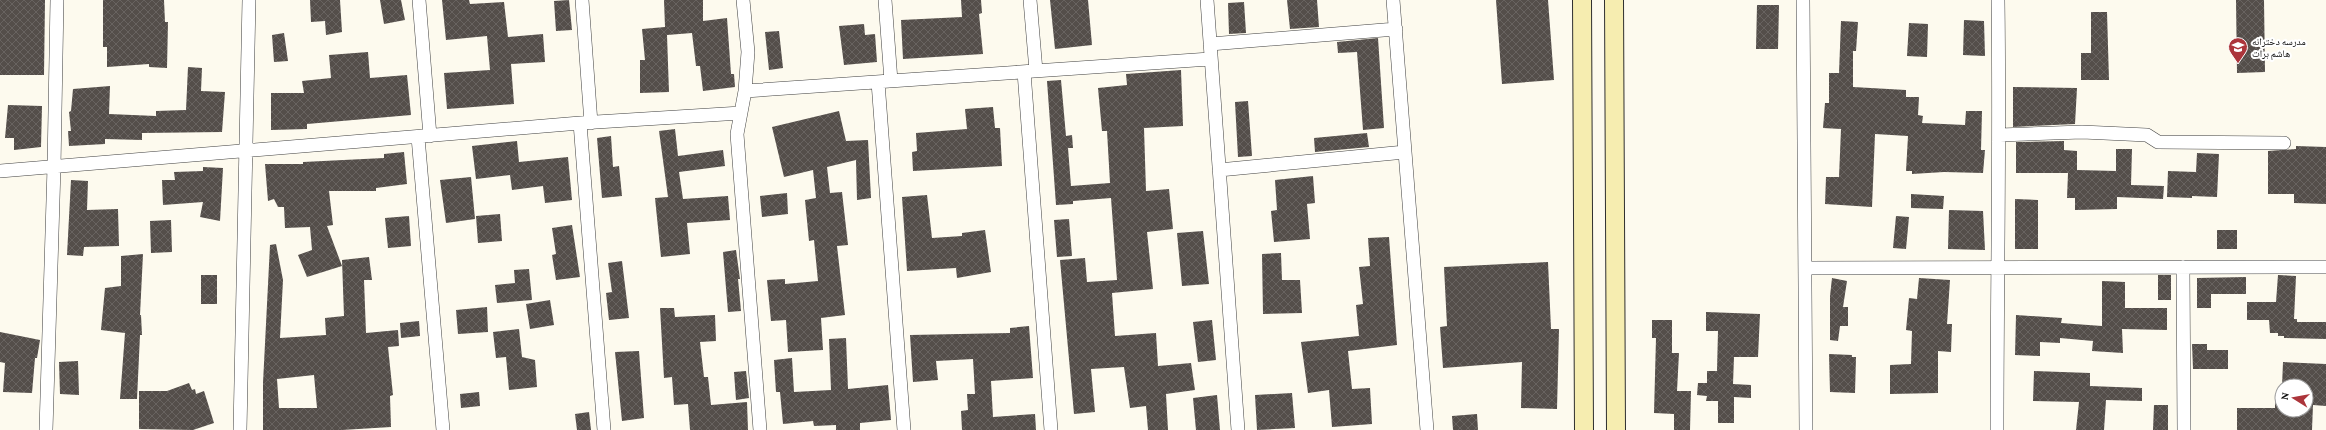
<svg xmlns="http://www.w3.org/2000/svg" width="2326" height="430" font-family="'Crimson Pro','Noto Naskh Arabic',serif">
	<style>
		.building { fill: url(#building-cross-hatch); fill-rule: evenodd }
		.lines { fill: none; stroke-linecap: round; stroke-linejoin: round }
		.minor-casing { stroke: #404040; stroke-width: 14 }
		.secondary-casing { stroke: #2f2f2f; stroke-width: 20 }
		.minor { stroke: #fff; stroke-width: 13 }
		.secondary { stroke: #f6edb0; stroke-width: 18 }
		.labels { text-anchor: middle; dominant-baseline: central; stroke-width: 4; stroke-linejoin: round; paint-order: stroke }
		.poi-label { font-size: 10px; fill: #0d0d0d; stroke: #fff; text-anchor: start }
	</style>
	<defs>
		<pattern id="building-cross-hatch" width="8" height="8" patternUnits="userSpaceOnUse"><rect width="8" height="8" fill="#544e4a"/><path d="M0 0l8 8M0 8l8-8" fill="none" stroke="#686360"/></pattern>
	</defs>
	<rect width="100%" height="100%" fill="#fdfaee"/>
	<path class="building" d="M0,0H45L44,75H0Z
		M103,0H164L165,22H168L167,68L149,67V64L107,67V47H103Z
		M310,0H340L342,32L326,35L325,21L311,22Z
		M380,0H401L405,20L384,24Z
		M442,0H469L470,4L504,2L508,37L543,34L545,62L511,64L514,104L447,109L444,73L490,70L487,36L446,40Z
		M569,0L572,30L556,31L554,1Z
		M664,0H703V21L727,18L731,74H734L735,87L703,91L700,66H696L692,33L667,35L669,92L640,93V60H645L642,29L665,27Z
		M961,0H981L982,13L979,14L983,54L903,59L901,20L962,17Z
		M1050,0H1088L1092,45L1055,49Z
		M1287,0H1317L1319,27L1290,29Z
		M1496,0H1548L1554,80L1502,84Z
		M2236,0H2264L2265,72L2237,73Z
		M1244,2L1246,33L1229,34L1228,3Z
		M1757,5H1779L1778,49H1756Z
		M2091,12H2107L2109,80H2081V53H2091Z
		M1964,20L1984,21L1985,56L1963,55Z
		M1841,21L1858,22L1856,51H1853V87L1906,90V97H1919L1918,115L1923,116L1922,123L1965,125L1966,111H1982L1981,150H1985L1983,173L1944,172L1912,174V171H1906L1908,136L1875,134L1872,207L1825,204L1826,177H1839L1841,129L1823,128L1825,103H1829V73H1839Z
		M1909,23L1928,24L1927,57L1907,56Z
		M864,24L865,35L875,34L877,62L844,65L839,26Z
		M779,31L783,68L769,70L765,32Z
		M284,33L288,61L274,62L272,35Z
		M1378,38L1384,128L1363,130L1357,52L1338,53L1337,42Z
		M368,52L370,78L407,75L411,115L307,124V129L271,130V93H304L302,81L331,78L329,55Z
		M188,67L202,68L201,91L225,92L222,132L142,133V140L105,139V144L69,146L68,131H71L69,112L71,111L73,89L110,86L109,114L156,116V111L186,110Z
		M1181,70L1183,126L1144,128L1146,191L1169,189L1173,229L1147,232L1153,289L1112,293L1115,336L1156,333L1158,366L1191,363L1195,390L1166,394L1168,430H1148L1146,406L1130,408L1124,367L1091,369L1095,412L1074,414L1060,260L1085,258L1087,282L1117,280L1111,198L1073,201V204L1056,205L1047,81L1061,80L1066,136L1072,135L1073,148H1068L1071,186L1110,183L1107,131H1102L1098,88L1127,85L1126,74Z
		M2013,87L2077,88L2075,124L2013,127Z
		M1248,101L1252,156L1238,157L1235,102Z
		M8,105L42,106L41,147L14,150V138H5Z
		M993,107L995,128H1000L1002,166L913,171L912,152L917,151L916,133L967,129L965,109Z
		M839,111L846,141L868,140L871,198L857,200L856,160L827,167L830,193L842,192L848,245L837,246L845,315L821,318L823,350L788,352L786,320L771,321L767,280L785,279V284L818,281L814,240L809,241L805,200L816,198L813,170L784,177L772,127Z
		M675,129L678,156L723,150L725,166L679,172L683,199L728,196L730,220L687,223L690,254L661,257L655,198L668,197L659,131Z
		M1367,133L1369,147L1315,152L1314,138Z
		M611,136L613,167L619,166L622,196L602,198L597,138Z
		M517,141L519,162L568,157L572,200L545,203L543,186L512,190L510,175L476,179L472,146Z
		M2064,141V150L2077,151V170L2116,171V149H2132L2131,185L2164,186L2163,199L2117,197V209L2075,210V198H2067L2068,173H2016V142Z
		M2296,146L2326,147V204L2294,203V194H2268V151L2296,149Z
		M404,152L407,184L376,188V191H329L333,225L327,226L342,266L307,277L298,255L312,250L310,227L285,228L284,207H278L274,199L268,201L265,164H303V162L384,158V154Z
		M2197,153L2219,154L2217,197L2192,196V198L2167,197L2168,171L2196,172Z
		M203,167L223,168L220,221L200,217L203,202L163,205L162,180H175L174,172L203,171Z
		M1313,176L1315,203L1307,204L1310,239L1274,242L1271,211L1277,210L1275,180Z
		M471,177L475,219L446,223L440,180Z
		M71,180L88,181L87,210L118,209L119,246L84,247L83,256L67,255Z
		M787,193L788,214L762,217L760,196Z
		M1911,194L1944,196L1943,209L1911,208Z
		M927,195L932,238L962,236V233L985,230L991,272L957,278L956,268L907,271L902,197Z
		M2015,199L2038,200V249H2015Z
		M1949,210L1983,211L1985,250L1948,249Z
		M500,214L502,241L478,243L476,216Z
		M409,216L411,246L388,248L385,218Z
		M1896,216L1909,217L1906,249L1893,248Z
		M1069,219L1072,256L1057,257L1054,220Z
		M171,220L172,252L151,253L150,221Z
		M572,225L580,277L556,280L552,255L556,254L552,228Z
		M2217,230H2237V249H2217Z
		M1203,231L1209,284L1182,286L1177,233Z
		M1389,237L1397,345L1348,351L1352,389L1370,388L1372,424L1332,427L1329,390L1308,393L1301,342L1359,336L1356,305L1363,304L1359,267L1370,266L1368,238Z
		M276,244L283,280L280,338L326,335L325,318L344,316L342,260L369,257L372,280H364L366,333L398,330L399,346L388,347L393,395L390,396L391,427L342,430H263V383L270,245ZM314,375L317,408H279L277,379Z
		M736,250L740,279H738L741,311L728,312L723,252Z
		M1281,253L1282,280H1300L1302,313L1263,314L1262,254Z
		M143,254L140,315H141L142,335H140L137,399H120L125,333L101,330L105,288L121,286V256Z
		M622,261L629,318L609,320L606,293L612,292L608,263Z
		M1548,262L1551,329H1559L1557,409L1521,408L1522,362L1443,368L1440,327L1447,326L1444,267Z
		M529,269L532,300L497,303L495,285L515,283L514,270Z
		M201,275H217V304H201Z
		M2158,275H2171V300H2158Z
		M2278,275L2296,276L2294,319H2297V322H2326V339L2284,338V336H2278V333H2270L2269,320H2247V302H2276Z
		M2246,277V294H2211V308H2197V278Z
		M1832,278L1847,281L1843,307H1848V326H1840L1838,341L1830,340V296Z
		M1919,278L1950,280L1947,324H1952L1951,352L1938,351V393L1890,394V365L1911,364L1912,331L1906,330L1909,298L1917,299Z
		M2102,281L2125,282V308H2167V330L2122,329L2123,353L2092,351L2093,341L2060,338V343L2040,342V356L2015,355L2016,315L2062,318L2061,323L2102,326Z
		M550,300L554,325L530,329L526,304Z
		M487,307L488,332L458,334L456,310Z
		M660,308H674L675,317L715,315L716,341L700,342L704,377H708L711,405L747,402L748,430H690L688,404L674,405L672,377L664,378Z
		M1706,312L1760,314L1758,357H1734L1733,384L1751,385V398L1734,397V423H1718V401H1706L1707,396L1697,395L1698,383H1707V371H1717L1718,331H1706Z
		M1212,320L1216,360L1198,362L1193,322Z
		M1652,320H1672V353H1679L1677,391H1691L1690,430H1674V414L1654,413L1656,338H1652Z
		M419,321L420,336L401,338L400,323Z
		M1029,326L1033,378L991,381L993,417L1035,414L1036,430H962L961,411L968,410L967,394H975L973,359L936,361L938,380L913,382L910,335L1010,333V328Z
		M519,329L522,357L535,360L537,387L509,390L506,357L496,358L493,332Z
		M0,332L40,340L37,358H35L32,393L3,392L5,363L0,362Z
		M846,338L848,389L888,385L891,420L860,423V430H836V425L814,426L813,421L783,424L780,392H776L774,360L792,358L794,392L831,390L829,339Z
		M2192,344H2207V350H2228V369H2193Z
		M639,351L644,418L622,421L615,352Z
		M1829,354L1852,355V357H1856L1855,393L1830,392Z
		M78,361L79,395L60,394L59,362Z
		M2283,362L2326,364V406L2313,405L2312,430H2237V408H2275V395L2282,396V390V410H2306V386H2282Z
		M746,371L749,398L736,400L734,372Z
		M2034,371L2090,373V386L2142,388V401L2106,400L2104,430H2076L2079,402L2033,401Z
		M189,383L192,390L195,389L196,394L204,391L214,423L193,430L139,429V391H167Z
		M479,392L480,406L461,408L460,394Z
		M1292,393L1295,428L1257,430L1255,395Z
		M1217,395L1220,430H1196L1193,398Z
		M2154,405H2168V430H2153Z
		M589,412L591,430H577L575,414Z
		M1477,414L1478,430H1453L1452,416Z"/>
	<g class="lines">
		<defs>
			<path id="minor" d="M419,0L430,136
				M582,0L591,123
				M743,0L748,52L745,91L737,134L760,430
				M885,0L891,81
				M1030,0L1036,71
				M1207,0L1238,430
				M1393,0L1427,430
				M1803,0L1806,430
				M1210,44L1396,29
				M1024,72L1051,430
				M878,82L904,430
				M745,91L1210,59
				M580,123L604,430
				M2000,135L2082,132L2147,135L2158,142L2284,143
				M418,137L443,430
				M1219,170L1405,152
				M0,171L580,123L741,113
				M2183,267L2184,430
				M1805,268L2326,267
				M46,430L54,167L57,0
				M240,430L249,0
				M1997,430C1997,287 2000,143 1998,0"/>
			<path id="secondary" d="M1582,0L1584,430
				M1614,0L1616,430"/>
		</defs>
		<use href="#minor" class="minor-casing"/>
		<use href="#secondary" class="secondary-casing"/>
		<use href="#minor" class="minor"/>
		<use href="#secondary" class="secondary"/>
	</g>
	<defs>
		<symbol id="school-pin" viewBox="-11 -11 22 30"><path d="M0 17L-7.5 6A9.5 9.5 0 1 1 7.5 6Z" fill="#ac353b" stroke="#fff"/><path d="M0-5L7-2L0 1L-7-2ZM-4 1L0 2.5L4 1V4Q0 6-4 4Z" fill="#fff"/></symbol>
	</defs>
	<g fill-rule="evenodd">
		<use href="#school-pin" x="2227" y="36" width="22" height="30"/>
	</g>
	<g class="labels">
		<g class="poi-label">
			<text x="2252" y="41">مدرسه دخترانه<tspan x="2252" dy="12">هاشم برات</tspan></text>
		</g>
	</g>
	<g transform="translate(2294 398) rotate(281)"><circle r="19" fill="#ffffff" stroke="#9e9e9e"/>
	<path d="M0-3L7 15L0 10L-7 15Z" fill="#ac353b"/>
	<text y="-6" font-size="11" font-weight="bold" text-anchor="middle" fill="#0d0d0d">N</text>
	</g>
</svg>
